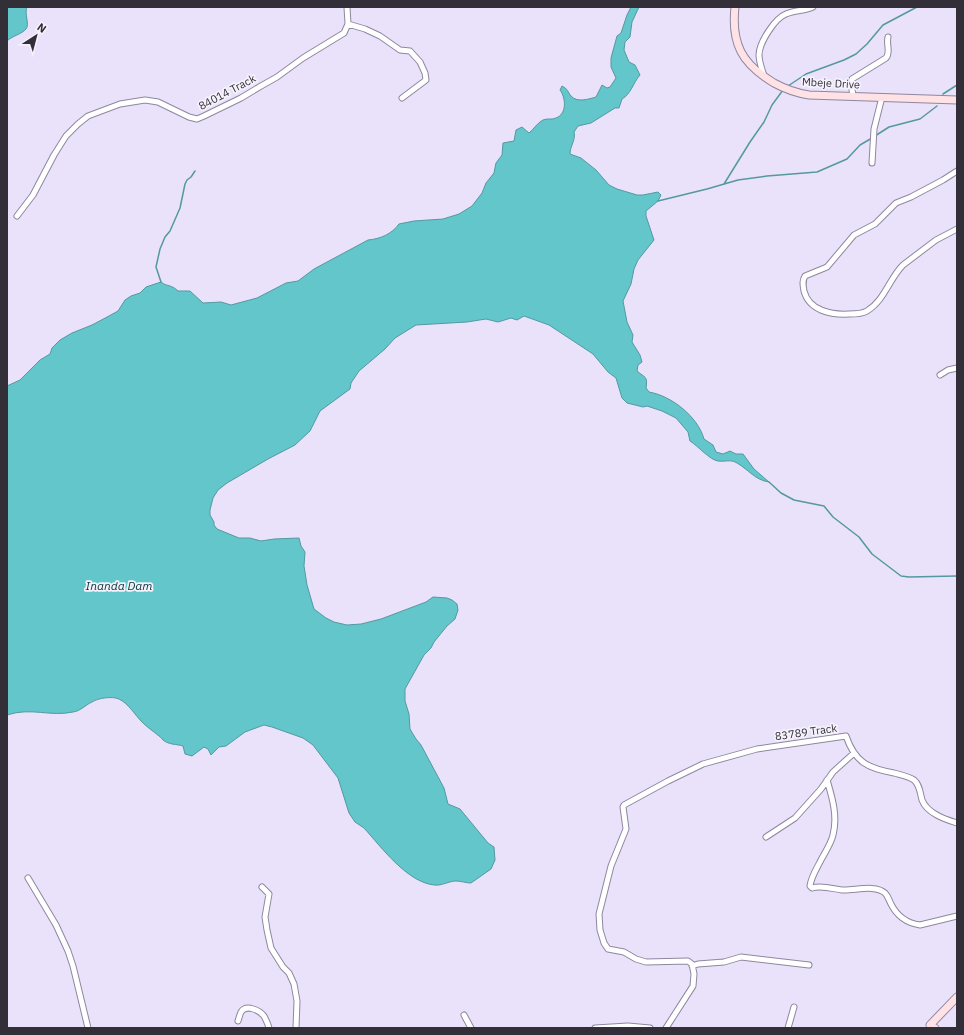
<svg xmlns="http://www.w3.org/2000/svg" width="964" height="1035" font-family="'IBM Plex Sans',sans-serif">
	<style>
		.water { fill: #62c6cb; stroke: #54999f }
		.lines { fill: none; stroke-linecap: round; stroke-linejoin: round }
		.stream { stroke: #54999f; stroke-width: 1.5 }
		.street-casing { stroke: #8f879e; stroke-width: 7 }
		.secondary-casing { stroke: #8f879e; stroke-width: 9 }
		.street { stroke: #fff; stroke-width: 5 }
		.secondary { stroke: #fee2e5; stroke-width: 7 }
		.labels { text-anchor: middle; dominant-baseline: central; stroke-width: 3.5; stroke-linejoin: round; paint-order: stroke }
		.street-label { font-size: 11px; fill: #332f39; stroke: #f5f2fc }
		.water-label { font-size: 12px; font-style: italic; fill: #06383a; stroke: #f5f2fc }
	</style>
	<rect width="100%" height="100%" fill="#eae2fb"/>
	<path class="water" d="M7,7H27C24,14 30,24 26,29C22,34 12,36 7,41Z
		M631,7H639L632,22L630,37L625,42L624,50L629,62L635,65L640,75C633,83 631,94 622,99L619,108H615L591,123L578,126L574,132C576,140 570,146 570,154L581,158L596,170L609,185L617,189L637,195H643L658,192L661,195L658,201L646,211V216L654,240L638,260L634,269L631,284L623,301L627,322L633,335L632,342L640,355L642,362L638,365L637,371C645,378 648,376 646,388L649,392C672,396 698,417 704,439L713,445L716,452L723,454L730,451L736,454H743L754,469L769,482C755,480 749,470 737,463C731,459 725,462 718,461C710,460 698,446 690,441L688,432L676,418L662,411L647,406L643,407L627,403L622,398L616,378L608,372L593,354L549,325L524,316L517,320L511,318L498,322L486,319L467,322L416,325L395,338L385,349L359,371L351,383L350,389L320,411L310,431L295,445L268,459L227,483L218,490L213,498L210,510V515L214,522V525L217,529L239,538H250L261,541L274,539L299,538L301,546L305,552L304,566L307,585L314,609L326,618L334,622L347,625L361,624L381,619L426,602L433,597L447,598L452,600L457,604L458,610L455,619L447,626L434,642L431,648L424,655L405,689V701L409,714L410,729L416,739L421,745L444,788L448,804L460,809L488,843L494,847L495,860L491,869L471,883C466,883 461,881 456,881C449,881 442,886 434,885C407,882 382,848 364,828L355,822L349,813L338,778L313,745L303,738L272,727L264,725L245,732L226,746L219,747L211,755L208,749L204,747L192,756L185,754L183,746C177,744 169,745 163,740C162,739 161,737 159,736C153,731 148,728 142,722C135,715 129,704 119,699C112,696 98,698 92,702C85,705 81,711 73,712C50,717 31,707 7,715V386L20,380L40,360L50,354L52,348L60,340L72,333L92,325L109,316L118,311L125,300L131,296L140,293L146,287L161,282C167,287 171,284 178,291H190L203,303L221,302L231,305L257,298L286,283L298,281L314,269L368,240C380,239 392,234 399,224L414,221L443,219L459,214L472,206L482,193L486,183L494,173L496,163L502,155L503,143L514,141L516,130L522,127L529,133C534,129 537,123 543,120C547,118 552,120 556,118C567,114 566,98 560,90L562,86C569,90 567,91 571,96C577,103 589,99 596,97L602,85L607,88L610,87L616,78L611,67V58L617,36L621,33L627,15Z"/>
	<g class="lines">
		<path class="stream" d="M788,86L806,74L844,60L856,54L867,44L883,25L917,7
			M943,94L957,85
			M875,136L889,127L920,119L937,106
			M724,184L750,142L764,122L772,105L783,90
			M658,201L707,189L738,180L767,176L817,172L847,159L860,145L872,138
			M161,282L156,267L160,249L165,237L170,231L180,208L185,184L187,180L191,177L195,171
			M769,482L781,493L794,500L824,506L833,517L859,537L872,554L901,576L909,577L957,576"/>
		<defs>
			<path id="street" d="M348,24L365,29L380,36L400,50L410,51L420,62L425,73L426,80L402,98
				M764,76C762,69 759,62 759,55C759,43 775,18 786,14C795,10 805,11 813,7
				M853,96L851,83L852,79L886,58C891,52 886,45 888,37
				M872,163L874,129L882,97
				M957,171L943,180L911,197L896,203L875,224L854,235L827,267L805,276C802,281 803,285 804,291C809,311 832,315 849,314C855,314 862,314 867,311C885,300 889,279 903,265L936,240L957,229
				M17,216L33,195L54,155L66,136L78,124L88,116L120,104L145,100L158,102L189,117L197,119L204,116L241,98L261,86L277,77L303,58L344,33L348,24L347,7
				M940,375L948,370L957,368
				M827,780C832,797 838,816 833,835C831,844 825,852 821,860C817,868 811,877 810,886L812,888C822,885 833,889 842,890C854,891 875,884 885,893C888,896 889,900 891,904C897,916 906,923 920,925L957,916
				M766,837L795,818L821,789L833,772L854,753
				M28,878L56,925L68,951L73,966L88,1028
				M262,887L269,894L265,917L267,930L271,948L283,967L289,973L294,984L297,1001L296,1028
				M692,966L698,964L724,962L741,957L809,965
				M464,1015L471,1028
				M238,1021C239,1018 240,1014 241,1012C246,1004 259,1010 264,1016C266,1020 268,1024 269,1028
				M595,1028L628,1026L650,1028
				M666,1028L693,986L694,974L692,964L688,961L646,962L636,959L624,952L608,949L604,943L600,930L599,914L611,866L626,829L623,807L624,805L668,781L703,764L757,749L846,736C855,762 867,768 894,773C901,775 908,776 914,780C920,785 920,793 922,800C927,813 944,819 957,823
				M788,1028L794,1007"/>
			<path id="secondary" d="M735,7C731,44 742,64 774,83C785,89 796,93 809,95L957,100
				M935,1028L930,1025L957,997"/>
		</defs>
		<use href="#street" class="street-casing"/>
		<use href="#secondary" class="secondary-casing"/>
		<use href="#street" class="street"/>
		<use href="#secondary" class="secondary"/>
	</g>
	<g class="labels">
		<g class="street-label">
			<text transform="translate(831 83) rotate(3)">Mbeje Drive</text>
			<text transform="translate(227 92) rotate(-28)">84014 Track</text>
			<text transform="translate(806 732) rotate(-8)">83789 Track</text>
		</g>
		<g class="water-label">
			<text x="119" y="585">Inanda Dam</text>
		</g>
	</g>
	<rect width="964" height="1035" fill="none" stroke="#332f39" stroke-width="16"/>
	<g transform="translate(36 36) rotate(36)" stroke="#f5f2fc" stroke-width="3" paint-order="stroke">
	<path d="M0-3L7 15L0 10L-7 15Z" fill="#332f39"/>
	<text y="-6" font-size="11" font-weight="bold" text-anchor="middle" fill="#332f39">N</text>
	</g>
</svg>
